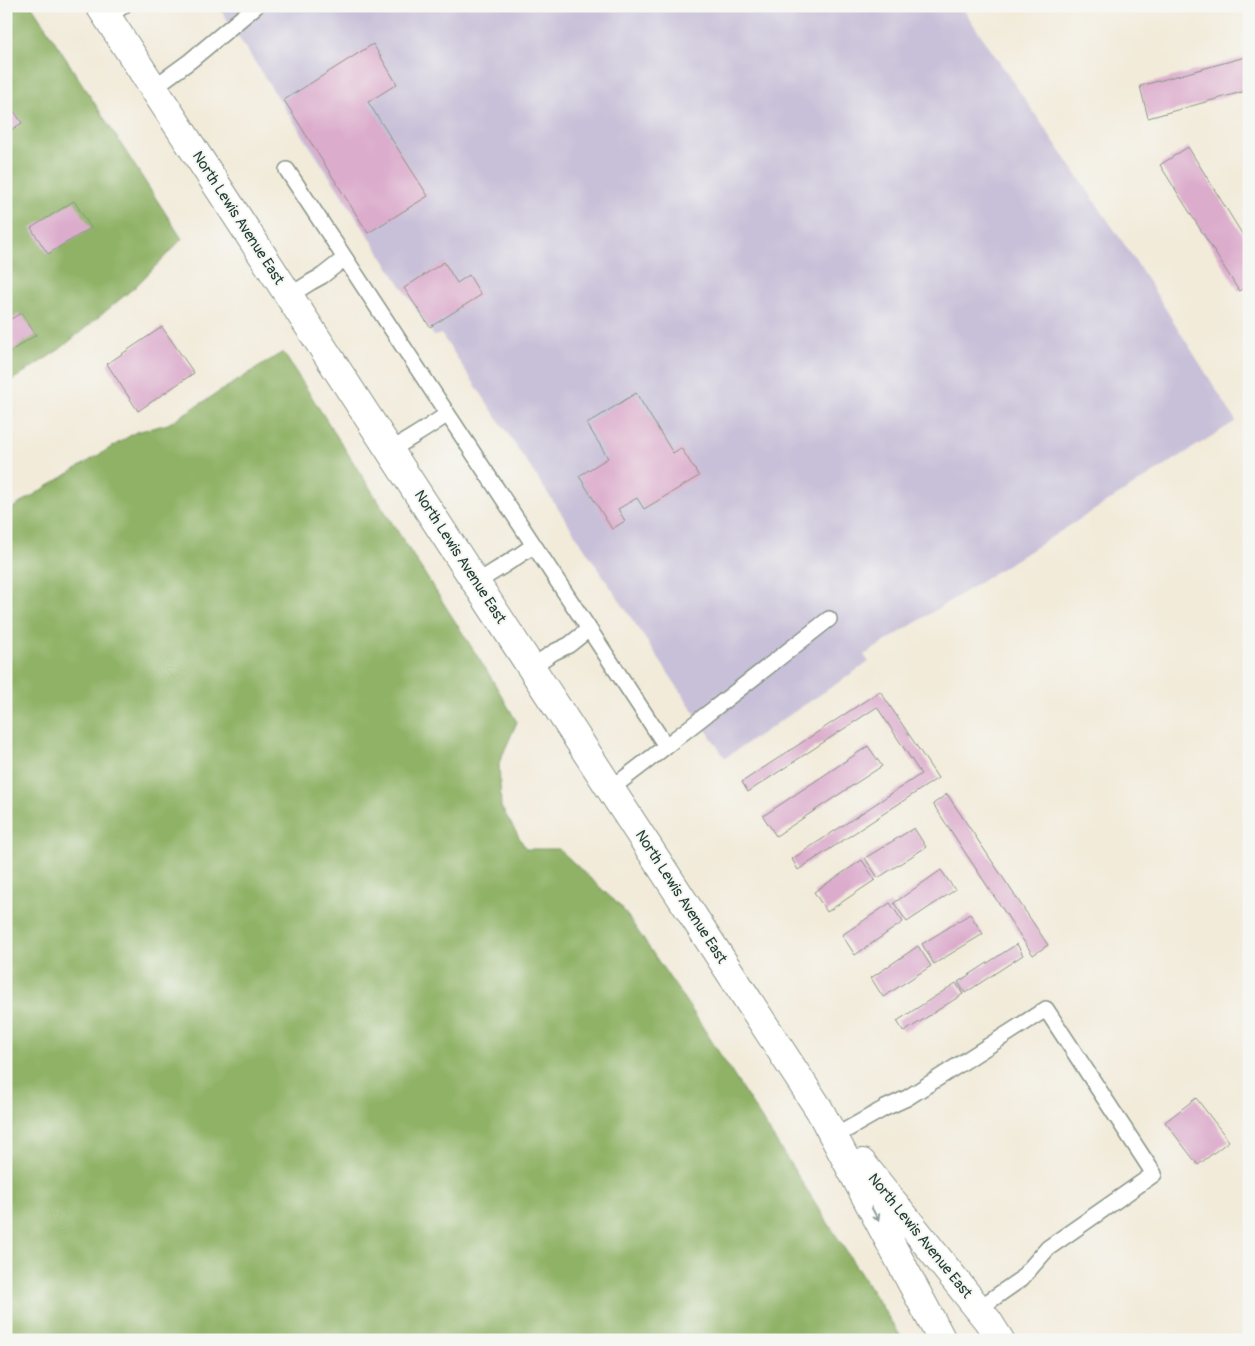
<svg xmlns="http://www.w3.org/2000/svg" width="1255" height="1346" font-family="Pangolin,sans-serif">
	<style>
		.industrial { fill: #c8c0d8 }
		.forest { fill: #90b266; stroke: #58784d }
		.building { fill: #dcaccc }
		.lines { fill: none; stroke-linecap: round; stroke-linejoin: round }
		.lane-casing { stroke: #889487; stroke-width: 18 }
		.secondary-casing { stroke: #889487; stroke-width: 30 }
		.lane { stroke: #fff; stroke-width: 15 }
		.secondary { stroke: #fff; stroke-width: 28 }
		.oneway { stroke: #8f9e9a }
		.labels { text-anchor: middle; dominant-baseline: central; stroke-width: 4; stroke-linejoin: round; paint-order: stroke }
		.street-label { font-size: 15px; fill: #1f3d34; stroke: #f6f6f2 }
	</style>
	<rect width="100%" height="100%" fill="#f6f6f2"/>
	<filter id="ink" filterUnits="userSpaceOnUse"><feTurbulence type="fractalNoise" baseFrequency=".02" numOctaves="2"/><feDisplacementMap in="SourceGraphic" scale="10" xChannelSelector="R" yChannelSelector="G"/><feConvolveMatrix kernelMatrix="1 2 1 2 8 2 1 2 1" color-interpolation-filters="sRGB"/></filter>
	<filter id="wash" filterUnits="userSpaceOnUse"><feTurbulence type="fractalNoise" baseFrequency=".0096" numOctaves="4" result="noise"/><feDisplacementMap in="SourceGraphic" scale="20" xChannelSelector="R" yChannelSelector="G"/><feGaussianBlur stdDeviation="1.12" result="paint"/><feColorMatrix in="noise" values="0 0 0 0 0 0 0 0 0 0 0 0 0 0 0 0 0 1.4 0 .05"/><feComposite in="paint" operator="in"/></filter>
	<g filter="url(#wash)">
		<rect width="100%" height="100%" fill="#f2ebda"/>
		<path class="industrial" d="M218,6H961L1133,257L1236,421L864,655L869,662L725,758L441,334L434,336Z"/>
		<path class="forest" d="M6,6H32L182,239L136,286L60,349L6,384Z
			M283,352L490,676L517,722L499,763L501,807L526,849H559L622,908L693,1012L903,1340H6V512L136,432L168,424Z"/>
		<g id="blocks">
			<path class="building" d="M373,44L397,84L368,102L428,196L368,233L284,100Z
				M1249,56V90L1148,118L1140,86Z
				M6,99L22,123L6,133Z
				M1188,147L1249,245V285L1239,291L1160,165Z
				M74,201L91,228L48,254L31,228Z
				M444,262L457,283L469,275L481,295L430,327L404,288Z
				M21,313L36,335L6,354V322Z
				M162,327L194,373L138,411L107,364Z
				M636,393L673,453L681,448L699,476L644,509L637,498L618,509L625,521L612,529L579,476L608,458L587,424Z
				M880,691L938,778L798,870L792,859L921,774L877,707L748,792L742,782Z
				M868,746L882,766L776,836L763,816Z
				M947,794L1048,945L1033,955L933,804Z
				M914,828L926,847L878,878L865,858Z
				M862,860L875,880L827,912L814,892Z
				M941,870L955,890L907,922L894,903Z
				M890,903L903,922L855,955L842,935Z
				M970,914L983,934L934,964L922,944Z
				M1017,944L1023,955L965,993L958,982Z
				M918,946L931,966L883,997L871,978Z
				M956,983L963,994L904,1032L897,1021Z
				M1196,1098L1229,1141L1198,1165L1165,1122Z"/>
		</g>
	</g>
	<g filter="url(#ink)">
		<use href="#blocks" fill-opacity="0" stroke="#889487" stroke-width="1"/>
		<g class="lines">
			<defs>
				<path id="lane" d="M107,17L123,6
					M153,88L190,61L256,6
					M287,170L666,746
					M289,296L311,282L322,276L345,258
					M390,451C409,438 429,428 447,414
					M476,583C496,570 515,559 534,545
					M531,667L554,652L569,645L589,629
					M611,789C629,774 648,761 666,746L829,619
					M839,1134L885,1108L907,1098L1046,1009L1154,1174L1048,1248L1021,1279L978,1309"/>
				<path id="secondary" d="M100,6L819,1109L942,1340
					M862,1163L988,1321L1000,1340"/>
			</defs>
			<use href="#lane" class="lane-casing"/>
			<use href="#secondary" class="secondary-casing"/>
			<use href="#lane" class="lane"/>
			<use href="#secondary" class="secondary"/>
		</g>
		<defs><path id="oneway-shaft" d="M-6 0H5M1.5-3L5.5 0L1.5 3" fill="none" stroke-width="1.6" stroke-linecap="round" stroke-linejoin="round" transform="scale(1.25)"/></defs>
		<use class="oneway" href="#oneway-shaft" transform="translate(875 1214) rotate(62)"/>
	</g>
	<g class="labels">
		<g class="street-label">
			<text transform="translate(238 218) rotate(57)">North Lewis Avenue East</text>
			<text transform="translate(460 557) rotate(57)">North Lewis Avenue East</text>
			<text transform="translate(681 897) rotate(57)">North Lewis Avenue East</text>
			<text transform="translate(920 1236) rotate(51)">North Lewis Avenue East</text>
		</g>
	</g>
	<rect width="1255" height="1346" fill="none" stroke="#f6f6f2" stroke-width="25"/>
</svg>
